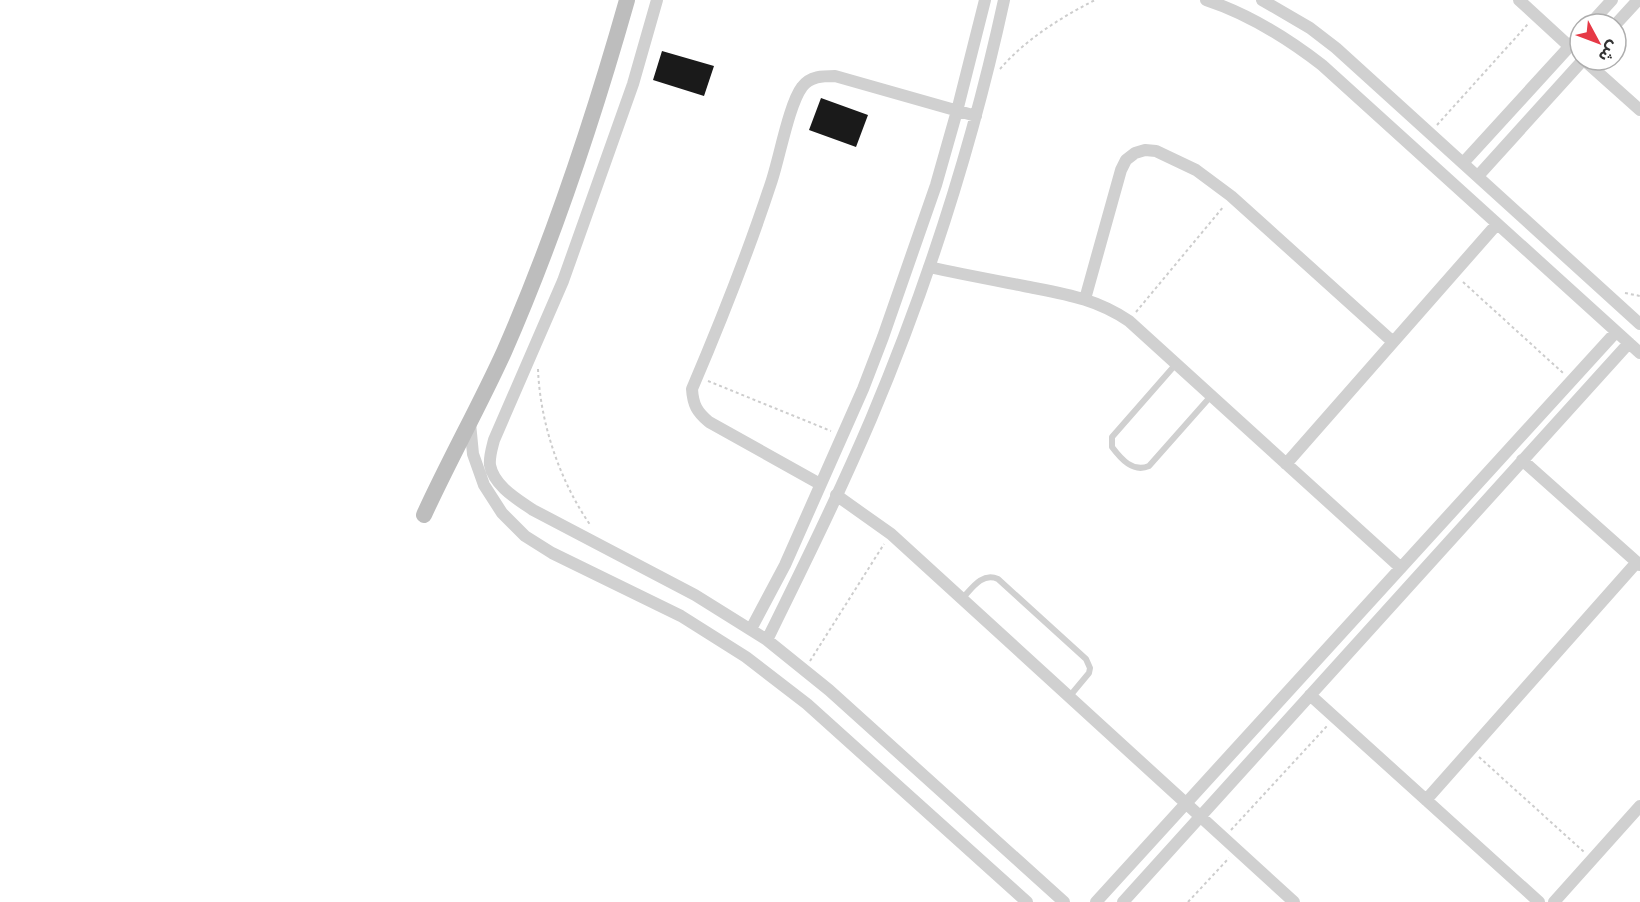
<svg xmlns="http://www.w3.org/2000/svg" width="1640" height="902" font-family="'DM Sans','Noto Sans Arabic',sans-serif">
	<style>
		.building { fill: #1a1a1a }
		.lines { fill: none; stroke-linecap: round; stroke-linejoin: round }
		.path { stroke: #cdcdcd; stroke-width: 2; stroke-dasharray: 3 3; stroke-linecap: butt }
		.lane { stroke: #d0d0d0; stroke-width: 6 }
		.street { stroke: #d0d0d0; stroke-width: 12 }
		.secondary { stroke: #bdbdbd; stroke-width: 16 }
	</style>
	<rect width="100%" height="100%" fill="#fff"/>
	<path class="building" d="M662,51L714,66L704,96L653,80Z
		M821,98L868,115L856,147L809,130Z"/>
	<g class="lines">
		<path class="path" d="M1000,69C1026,39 1060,18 1095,0
			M1437,125L1528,24
			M1463,282L1563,373
			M1625,293L1640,296
			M1136,312L1224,206
			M538,369C540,423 560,482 591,526
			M708,381L831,431
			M810,661L884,544
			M1479,757L1584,852
			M1231,830L1327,726
			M1188,902L1229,858"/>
		<path class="lane" d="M1176,364L1112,437V447C1121,459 1133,473 1149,466L1211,396
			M962,599C972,588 982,572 998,579L1086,659L1090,668L1089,673L1069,697"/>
		<path class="street" d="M657,0L633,84L563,281L494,440C492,448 489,457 490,465C494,486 517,499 533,510L695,595L767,640L829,690L1064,902
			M1206,0C1249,14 1287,38 1322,65L1640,353
			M1262,0L1310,28L1336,48L1640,324
			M1519,0L1569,46
			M1590,24L1612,0
			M1616,24L1638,0
			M1584,60L1640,110
			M1463,163L1580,35
			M1478,176L1583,60
			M929,267C961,274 993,280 1024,286C1064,294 1095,298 1129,321L1401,568
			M1085,299L1121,170L1126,160L1135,153L1145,150L1156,151L1196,170L1231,196L1393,342
			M470,423L473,454L484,485L502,513L525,536L552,553L681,616L746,657L807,704L1027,902
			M1522,460L1640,565
			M1286,464L1497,224
			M820,484L709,422C697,412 693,405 692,389C721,321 748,253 771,183C779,160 789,104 802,87C810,76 823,76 835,76L976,116
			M836,495L891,534L1294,902
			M751,629L785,565L863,389L883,337L936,185L957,111L985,0
			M767,640C803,567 839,494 871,419C928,284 973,143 1004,0
			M1310,695L1539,902
			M1426,800L1637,562
			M1096,902L1616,332
			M1123,902L1629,343
			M1554,902L1640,806"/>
		<path class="secondary" d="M424,515C449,460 479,407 504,352C554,238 593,120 627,0"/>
	</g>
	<g transform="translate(1598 42) rotate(131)"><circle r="28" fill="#ffffff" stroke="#adadad" stroke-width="1.5"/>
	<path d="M0-4.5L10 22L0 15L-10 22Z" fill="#e63946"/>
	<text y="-9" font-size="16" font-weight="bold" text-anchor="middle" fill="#333333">ش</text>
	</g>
</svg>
